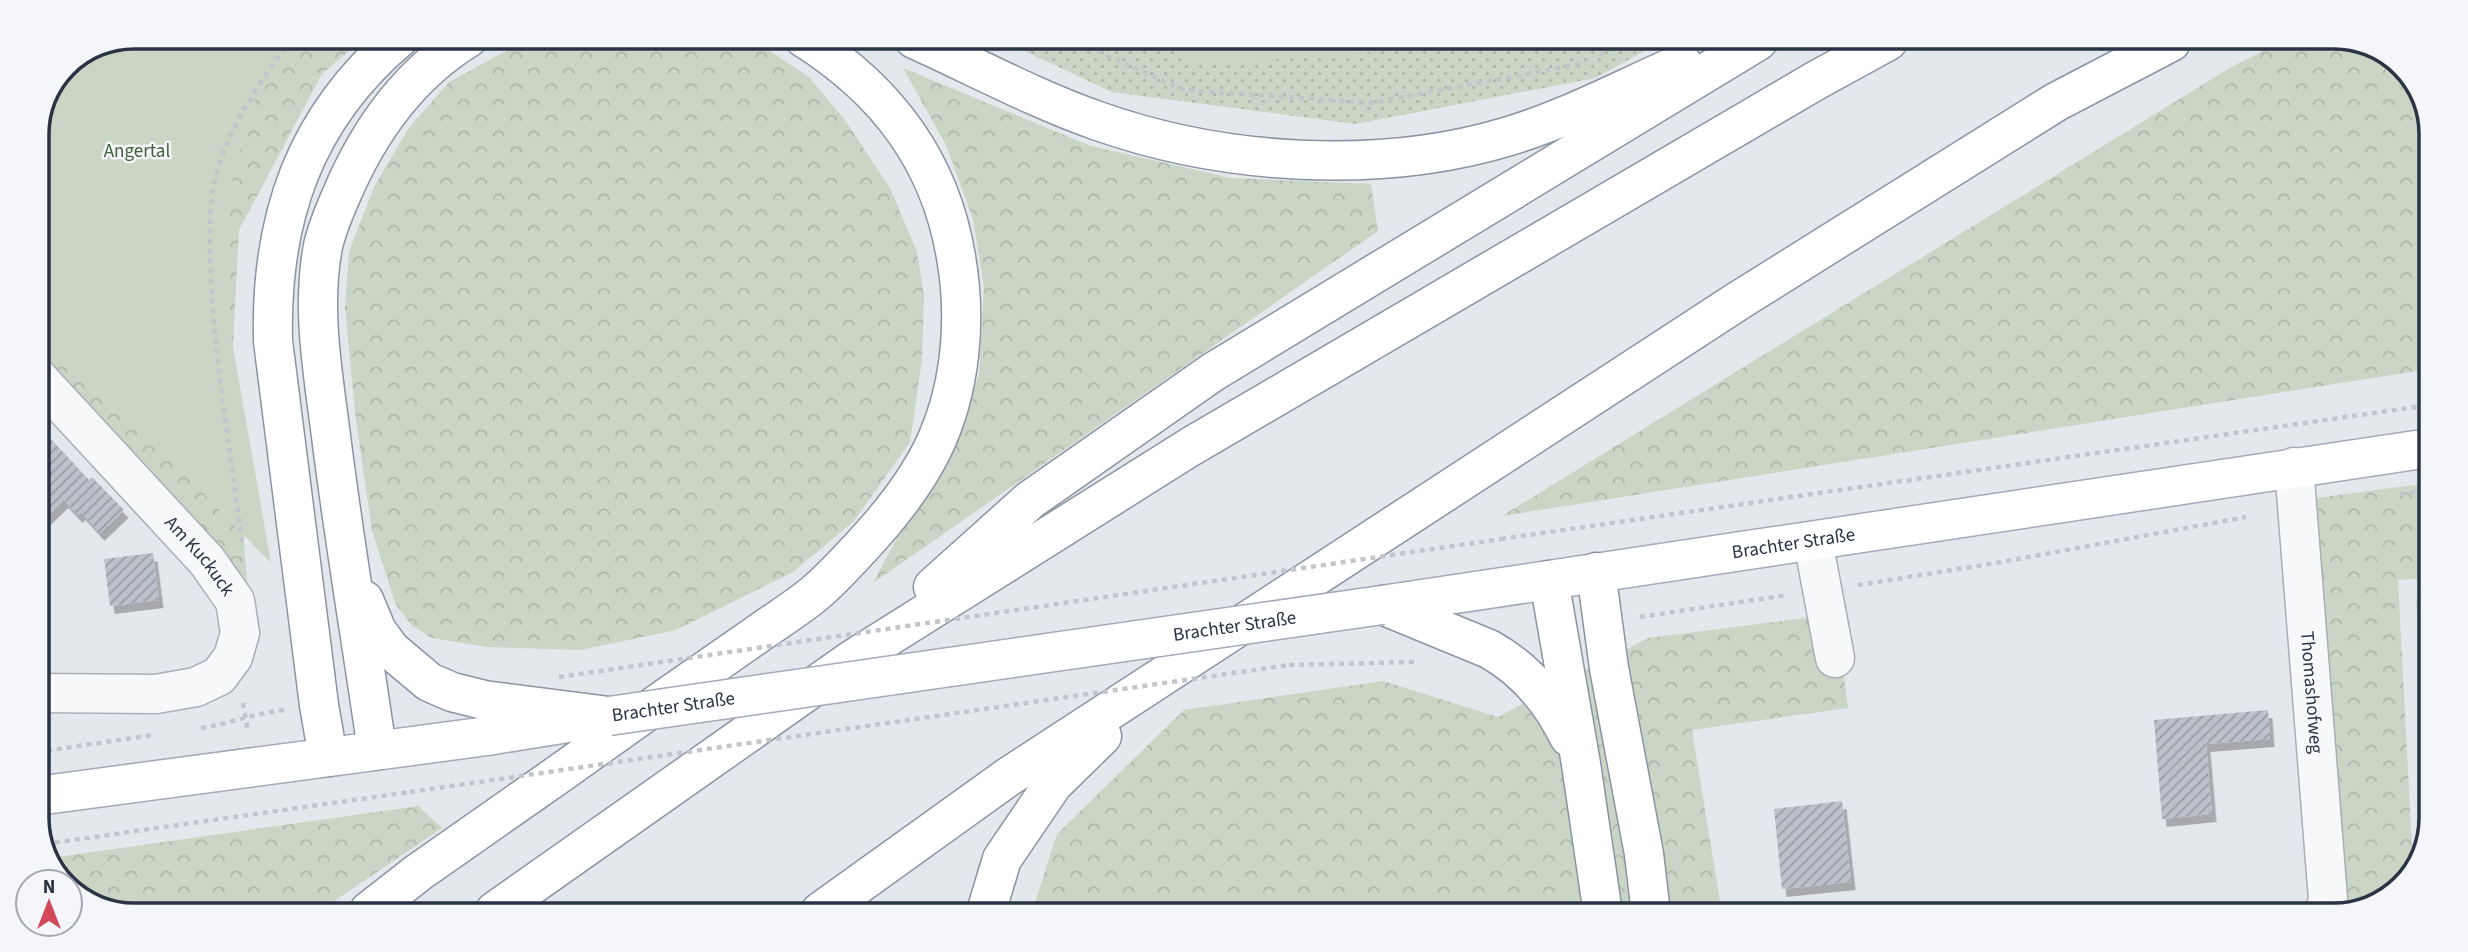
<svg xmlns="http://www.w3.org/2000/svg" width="2468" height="952" font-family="'Source Sans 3',sans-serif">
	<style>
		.grass { fill: url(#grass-dots) }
		.forest { fill: url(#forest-crowns) }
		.park { fill: #c9d6c5 }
		.building { fill: url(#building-hatch); filter: url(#shadow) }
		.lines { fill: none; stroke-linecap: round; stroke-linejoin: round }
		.minor-casing { stroke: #a9aeb7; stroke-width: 41 }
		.major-casing { stroke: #a3abb8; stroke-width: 41 }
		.highway-casing { stroke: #8b94a3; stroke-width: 41 }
		.path { stroke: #c2c5cb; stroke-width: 4.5; stroke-dasharray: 5 5; stroke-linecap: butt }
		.minor { stroke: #f7f8fa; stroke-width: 38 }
		.major { stroke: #fff; stroke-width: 38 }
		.highway { stroke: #fff; stroke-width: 38 }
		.major-bridge-casing { stroke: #a3abb8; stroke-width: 41; stroke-linecap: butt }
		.path-bridge { stroke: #c2c5cb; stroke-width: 4.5; stroke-dasharray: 5 5; stroke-linecap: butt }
		.major-bridge { stroke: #fff; stroke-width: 38 }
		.labels { text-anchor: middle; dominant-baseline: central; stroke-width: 5; stroke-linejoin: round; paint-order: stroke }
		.park-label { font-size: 19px; fill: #3f6138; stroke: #f4f6f9 }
		.street-label { font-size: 19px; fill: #2b3445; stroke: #f4f6f9 }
		.rim { fill: none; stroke: #2b3445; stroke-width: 3.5 }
	</style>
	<defs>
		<pattern id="grass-dots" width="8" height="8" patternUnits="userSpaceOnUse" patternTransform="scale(1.75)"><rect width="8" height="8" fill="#c9d6c5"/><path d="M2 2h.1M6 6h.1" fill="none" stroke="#adb8ab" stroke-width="1.8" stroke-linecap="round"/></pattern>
		<pattern id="forest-crowns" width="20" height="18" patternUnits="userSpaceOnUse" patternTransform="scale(1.75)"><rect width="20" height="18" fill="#c9d6c5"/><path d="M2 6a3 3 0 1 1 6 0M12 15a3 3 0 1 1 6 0" fill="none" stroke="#adb8ab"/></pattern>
		<pattern id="building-hatch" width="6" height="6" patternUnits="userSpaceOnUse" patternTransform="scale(1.75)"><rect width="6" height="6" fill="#bbc0ca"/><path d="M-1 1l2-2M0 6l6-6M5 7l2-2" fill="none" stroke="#989da6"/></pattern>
		<filter id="shadow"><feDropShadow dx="4.5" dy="8" stdDeviation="0" flood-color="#0004"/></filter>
	</defs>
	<rect width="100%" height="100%" fill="#e4e7ec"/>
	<path class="grass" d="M998,39L1665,40L1595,78L1356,124L1112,92Z"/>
	<path class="forest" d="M134,37H365L322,74L239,230L231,383L249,604L37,354V128L66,65Z
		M546,38H733L762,46L809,77L845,120L890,188L917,252L924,297L922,360L910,442L854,521L793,572L676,630L581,650L487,647L432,638L411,625L395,603L372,530L356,421L345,308L349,252L374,187L408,129L449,82L523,42Z
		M2281,42H2365L2411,75L2431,128L2429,369L1502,516L2233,66Z
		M903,68L1091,146L1231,178L1371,184L1378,231L873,583L897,538L950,458L979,375L984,286L973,219L946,145Z
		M2429,483L2428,578L2398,580L2413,867L2393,895L2335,915L2339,896L2316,498Z
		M1836,614L1848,708L1692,730L1722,914L1032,912L1057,834L1184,710L1383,681L1498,717L1648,638Z
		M418,806L442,828L321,910H103L70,887V882C56,882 54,870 50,858Z"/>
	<path class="park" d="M134,37H297L253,103L230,191L229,324L271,563L37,322V128L66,65Z
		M1149,39L1527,40L1201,65Z
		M2428,598L2427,733L2416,599Z"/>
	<path class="building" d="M37,424L89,480L92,477L124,510L100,533L81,512L78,515L64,500L43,520L37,514Z
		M153,553L159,600L110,606L104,559Z
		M2268,710L2270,739L2206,744L2212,814L2162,819L2154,720Z
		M1842,801L1851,882L1782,889L1774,809Z"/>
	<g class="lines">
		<defs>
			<g id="minor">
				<path id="s1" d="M37,377L207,561L235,601L240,633L233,657L219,676L196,687L156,694L37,693"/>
				<path id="s2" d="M2294,467L2328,899L2324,915"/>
				<path d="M1813,541L1835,658"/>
			</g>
			<g id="major">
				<path id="s3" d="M1382,605L2429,448"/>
				<path d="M37,796L487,736L593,719"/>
			</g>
			<path id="highway" d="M914,39C974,66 1035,99 1098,121C1223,165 1378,175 1506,137C1567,119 1624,88 1682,63
				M1596,572L1609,668L1644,854L1651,914
				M1549,580L1581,764L1603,914
				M933,587L1030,500L1213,372L1758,41
				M364,600L377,631L391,650L429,682L452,692L484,700L609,716
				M1382,605L1489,649C1525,669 1551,700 1569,737
				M377,750C362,645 344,541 331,436C323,373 311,309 323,246C327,229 334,212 341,196C368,132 408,75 468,38
				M328,757L319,705L273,341C270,219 304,118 400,37
				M369,911L419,872C501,815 582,758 663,700C696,677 729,654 762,631C779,619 797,608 814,594C831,580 847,562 862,546C889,517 916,483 933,448C961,390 967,320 956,257C940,160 886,90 804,38
				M495,911L853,659L1190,447L1815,81L1888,41
				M820,912L1008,777L1738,301L2056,102L2171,42
				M986,912L1002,859L1053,784L1102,736"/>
		</defs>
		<use href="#minor" class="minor-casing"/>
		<use href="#major" class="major-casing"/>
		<use href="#highway" class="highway-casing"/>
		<path class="path" d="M1070,39L1184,90L1370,103L1586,63
			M1600,55L1627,40
			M2400,494L2428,490
			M1501,539L2429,405
			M242,542C231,454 215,366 211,277C209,234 207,198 222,156C238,112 266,75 292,37
			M1858,585L1996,563L2246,517
			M1640,617L1787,595
			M1289,665L1414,662
			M243,703L248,732
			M201,728C229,724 255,713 284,710
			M37,752L154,735
			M45,844L410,792"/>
		<use href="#minor" class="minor"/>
		<use href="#major" class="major"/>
		<use href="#highway" class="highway"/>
		<defs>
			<g id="major-bridge">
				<path id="s4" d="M609,716L1382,605"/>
			</g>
		</defs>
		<use href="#major-bridge" class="major-bridge-casing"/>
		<path class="path-bridge" d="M559,677L1501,539
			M410,792L1289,665"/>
		<use href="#major-bridge" class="major-bridge"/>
	</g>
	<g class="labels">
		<g class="park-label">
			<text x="137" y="151">Angertal</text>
		</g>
		<g class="street-label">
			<text stroke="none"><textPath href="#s3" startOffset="416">Brachter Straße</textPath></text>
			<text stroke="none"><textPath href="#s1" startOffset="242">Am Kuckuck</textPath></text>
			<text stroke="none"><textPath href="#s4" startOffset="632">Brachter Straße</textPath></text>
			<text stroke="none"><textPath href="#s2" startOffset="226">Thomashofweg</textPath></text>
			<text stroke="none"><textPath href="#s4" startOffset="65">Brachter Straße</textPath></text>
		</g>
	</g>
	<path d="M0 0H2468V952H0ZM134 49H2334A85 85 0 0 1 2419 134V818A85 85 0 0 1 2334 903H134A85 85 0 0 1 49 818V134A85 85 0 0 1 134 49Z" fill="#f4f6f9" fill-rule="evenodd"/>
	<path class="rim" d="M134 49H2334A85 85 0 0 1 2419 134V818A85 85 0 0 1 2334 903H134A85 85 0 0 1 49 818V134A85 85 0 0 1 134 49Z"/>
	<g transform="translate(49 903)"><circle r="33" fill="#f4f6f9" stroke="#a4a8b1" stroke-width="2"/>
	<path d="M0-5L12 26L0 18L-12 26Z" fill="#d1495b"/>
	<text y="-10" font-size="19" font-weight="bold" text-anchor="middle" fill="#2b3445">N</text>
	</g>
</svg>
